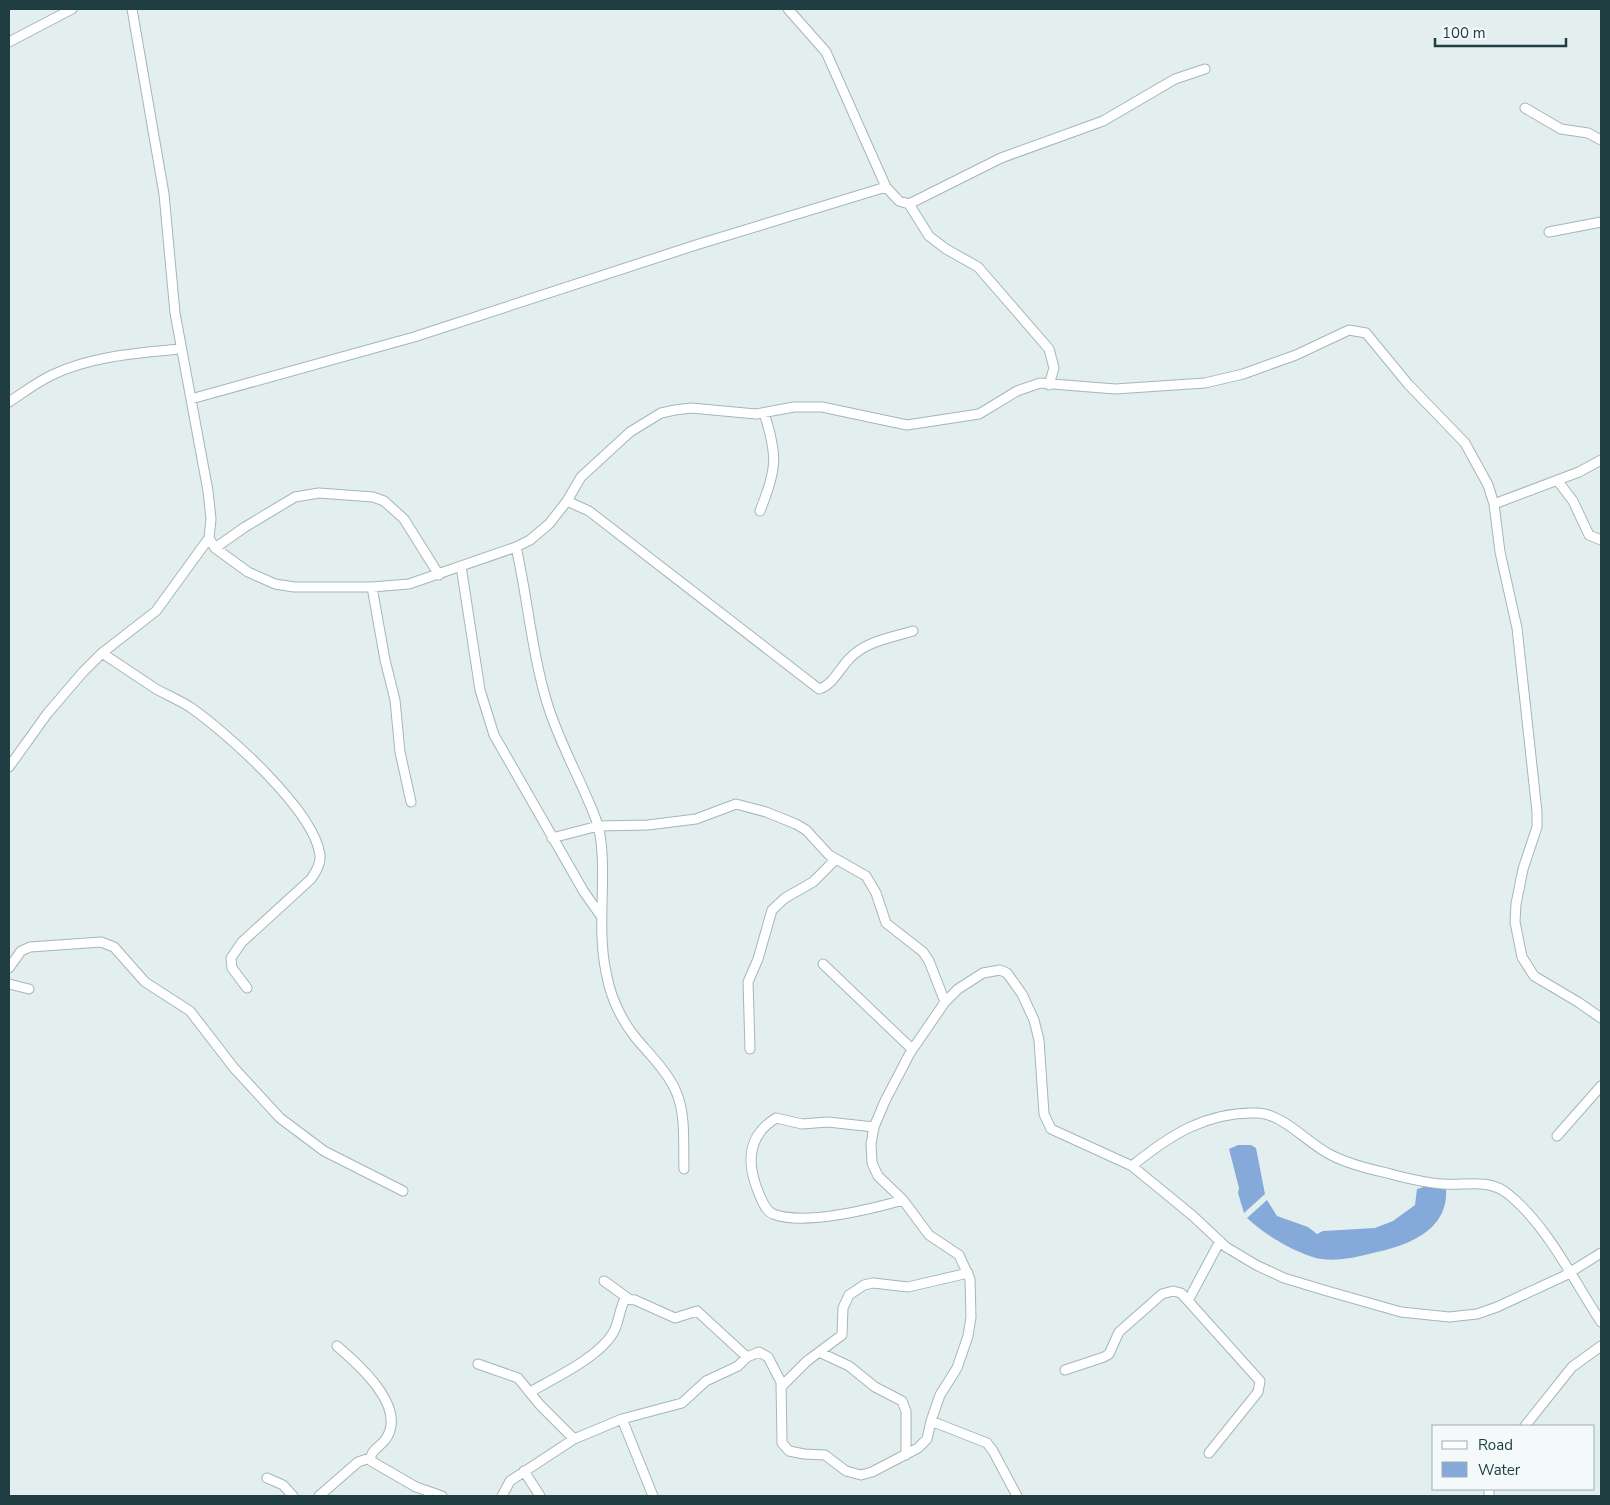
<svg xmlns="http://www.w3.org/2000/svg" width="1610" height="1505" font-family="'Nunito Sans',sans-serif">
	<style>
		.water { fill: #85aada }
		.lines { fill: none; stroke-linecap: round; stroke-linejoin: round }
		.minor-casing { stroke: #a5b6b7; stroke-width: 11 }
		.minor { stroke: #fff; stroke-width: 9 }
	</style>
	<rect width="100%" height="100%" fill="#e3efee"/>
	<path class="water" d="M1238,1145H1251L1256,1148L1265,1194L1244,1213L1238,1193L1239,1188L1229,1149Z
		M1427,1186L1446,1189C1449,1233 1403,1247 1369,1254C1353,1258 1333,1262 1316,1258C1292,1251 1265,1235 1247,1218L1267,1200L1277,1216L1308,1227L1317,1234L1323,1231L1375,1228L1393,1221L1415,1205L1417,1189Z"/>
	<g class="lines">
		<defs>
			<path id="minor" d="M788,9L826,52L886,187L899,201L909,204L1001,158L1103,121L1175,79L1205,69
				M9,42L72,9
				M1525,108L1561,129L1588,133L1601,140
				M909,204L929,236L946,249L978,267L1049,349L1054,368L1049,385
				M1549,232L1601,222
				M191,399L414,337L699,244L886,187
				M9,402C23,393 37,382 52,375C92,356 138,353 181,349
				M1557,480L1573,501L1589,535L1601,540
				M567,501L589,511L819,689C832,686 840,668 849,659C866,641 890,638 913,631
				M1494,504L1579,472L1601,460
				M760,511C777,469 778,456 764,413
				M209,538L215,548L248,572L275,584L294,587H372L409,584L516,547L530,540L549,524L567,501L581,477L630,432L661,413L675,410L691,408L756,414L794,407H822L907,425L979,414L1017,391L1040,383L1115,389L1205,383L1243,374L1296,355L1349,330L1366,333L1408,384L1465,443L1488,485L1494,504L1500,552L1517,628L1537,812V827L1523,869L1516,904L1515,922L1522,957L1534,976L1578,1002L1601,1018
				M516,547C528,600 532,655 548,706C558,737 572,764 585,793C590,805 596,817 599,829C608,875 596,925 606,972C610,995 620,1018 635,1037C649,1054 669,1073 677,1094C686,1116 683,1146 684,1169
				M215,548L245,527L295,497L319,493L373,497L384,501L404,519L439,575
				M461,566L480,690L494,735L584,892L601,916
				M372,587L385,660L395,700L400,752L411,802
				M102,653C120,665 138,677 156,689C167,695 179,700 190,707C226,732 314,810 320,855C321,864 316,872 311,879L242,942L231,958L232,968L247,988
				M9,767L47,714L83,672L102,653L156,611L209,538L211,519L208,491L175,313L164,194L132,9
				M552,838L598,826L648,825L696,819L736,804L766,812L796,824L806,830L829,855L866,876L876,893L886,923L923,952L929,961L945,1002
				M823,964L912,1049
				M9,968L21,951L30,947L101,942L114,947L145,982L190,1011L234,1068L280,1118L324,1151L403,1191
				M9,984L29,989
				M750,1049L748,982L758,959L772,910L785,898L813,882L836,859
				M874,1127L828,1122L802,1124L776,1118C745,1137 747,1167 760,1196C763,1203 766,1211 773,1214C804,1226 872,1209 903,1200
				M1557,1136L1601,1086
				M1132,1166C1170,1135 1207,1111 1258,1113C1284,1114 1309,1145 1333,1156C1349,1164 1369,1169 1387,1173C1405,1178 1424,1183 1443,1184C1465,1186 1489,1178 1508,1194C1547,1225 1574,1281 1601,1322
				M604,1281L629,1299
				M1189,1299L1220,1241
				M337,1346C358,1364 409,1408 385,1440C380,1447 369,1451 371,1461L416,1487L442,1496
				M819,1352L849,1366L875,1387L902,1401L906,1411V1455
				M478,1364L518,1378L540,1405L574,1439
				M1065,1370L1104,1357L1109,1354L1119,1332L1162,1294L1173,1291L1181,1293L1260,1381L1258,1392L1209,1453
				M782,1386L807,1361L842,1335L843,1308L849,1295L864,1285L873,1283L908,1287L968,1273
				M530,1392C555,1378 599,1357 613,1333C619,1323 619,1310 625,1299L635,1300L675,1318L697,1311L747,1357
				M622,1419L653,1496
				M931,1421L987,1443L993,1451L1017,1496
				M1525,1426L1572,1367L1601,1346
				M524,1471L540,1496
				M267,1478L283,1485L293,1496
				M1489,1489V1496
				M319,1496L358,1462L370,1458
				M502,1496L510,1481L574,1439L622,1419L682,1403L706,1381L738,1366L747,1357L759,1352L768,1357L781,1382L782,1443L789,1451L804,1454L825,1455L846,1471L861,1475L872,1472L918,1448L927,1439L931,1421L940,1395L957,1368L968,1336L971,1317L970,1279L959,1255L929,1235L903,1200L878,1176L872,1163L871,1144L874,1127L885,1101L910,1053L945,1002L958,989L983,973L1000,970L1007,973L1022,994L1034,1020L1039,1040L1044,1114L1051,1129L1132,1166L1193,1216L1226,1247L1256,1265L1284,1278L1327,1291L1401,1312L1449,1317L1477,1314L1497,1307L1564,1276L1601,1253"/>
		</defs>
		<use href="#minor" class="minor-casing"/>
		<use href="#minor" class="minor"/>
	</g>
	<rect width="1610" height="1505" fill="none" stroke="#203d42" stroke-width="20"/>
	<rect x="1432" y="1425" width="162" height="65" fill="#f4fafa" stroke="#9faeb0"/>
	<rect x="1442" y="1441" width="25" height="8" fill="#ffffff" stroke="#9faeb0"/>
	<text x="1478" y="1450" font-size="15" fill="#203d42">Road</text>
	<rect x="1442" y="1462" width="25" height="15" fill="#85aada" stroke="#9faeb0"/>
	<text x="1478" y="1475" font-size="15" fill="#203d42">Water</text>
	<path d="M1435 38v8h131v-8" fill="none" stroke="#203d42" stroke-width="2.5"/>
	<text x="1442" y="38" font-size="15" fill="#203d42" stroke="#f4fafa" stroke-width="4" paint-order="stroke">100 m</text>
</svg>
